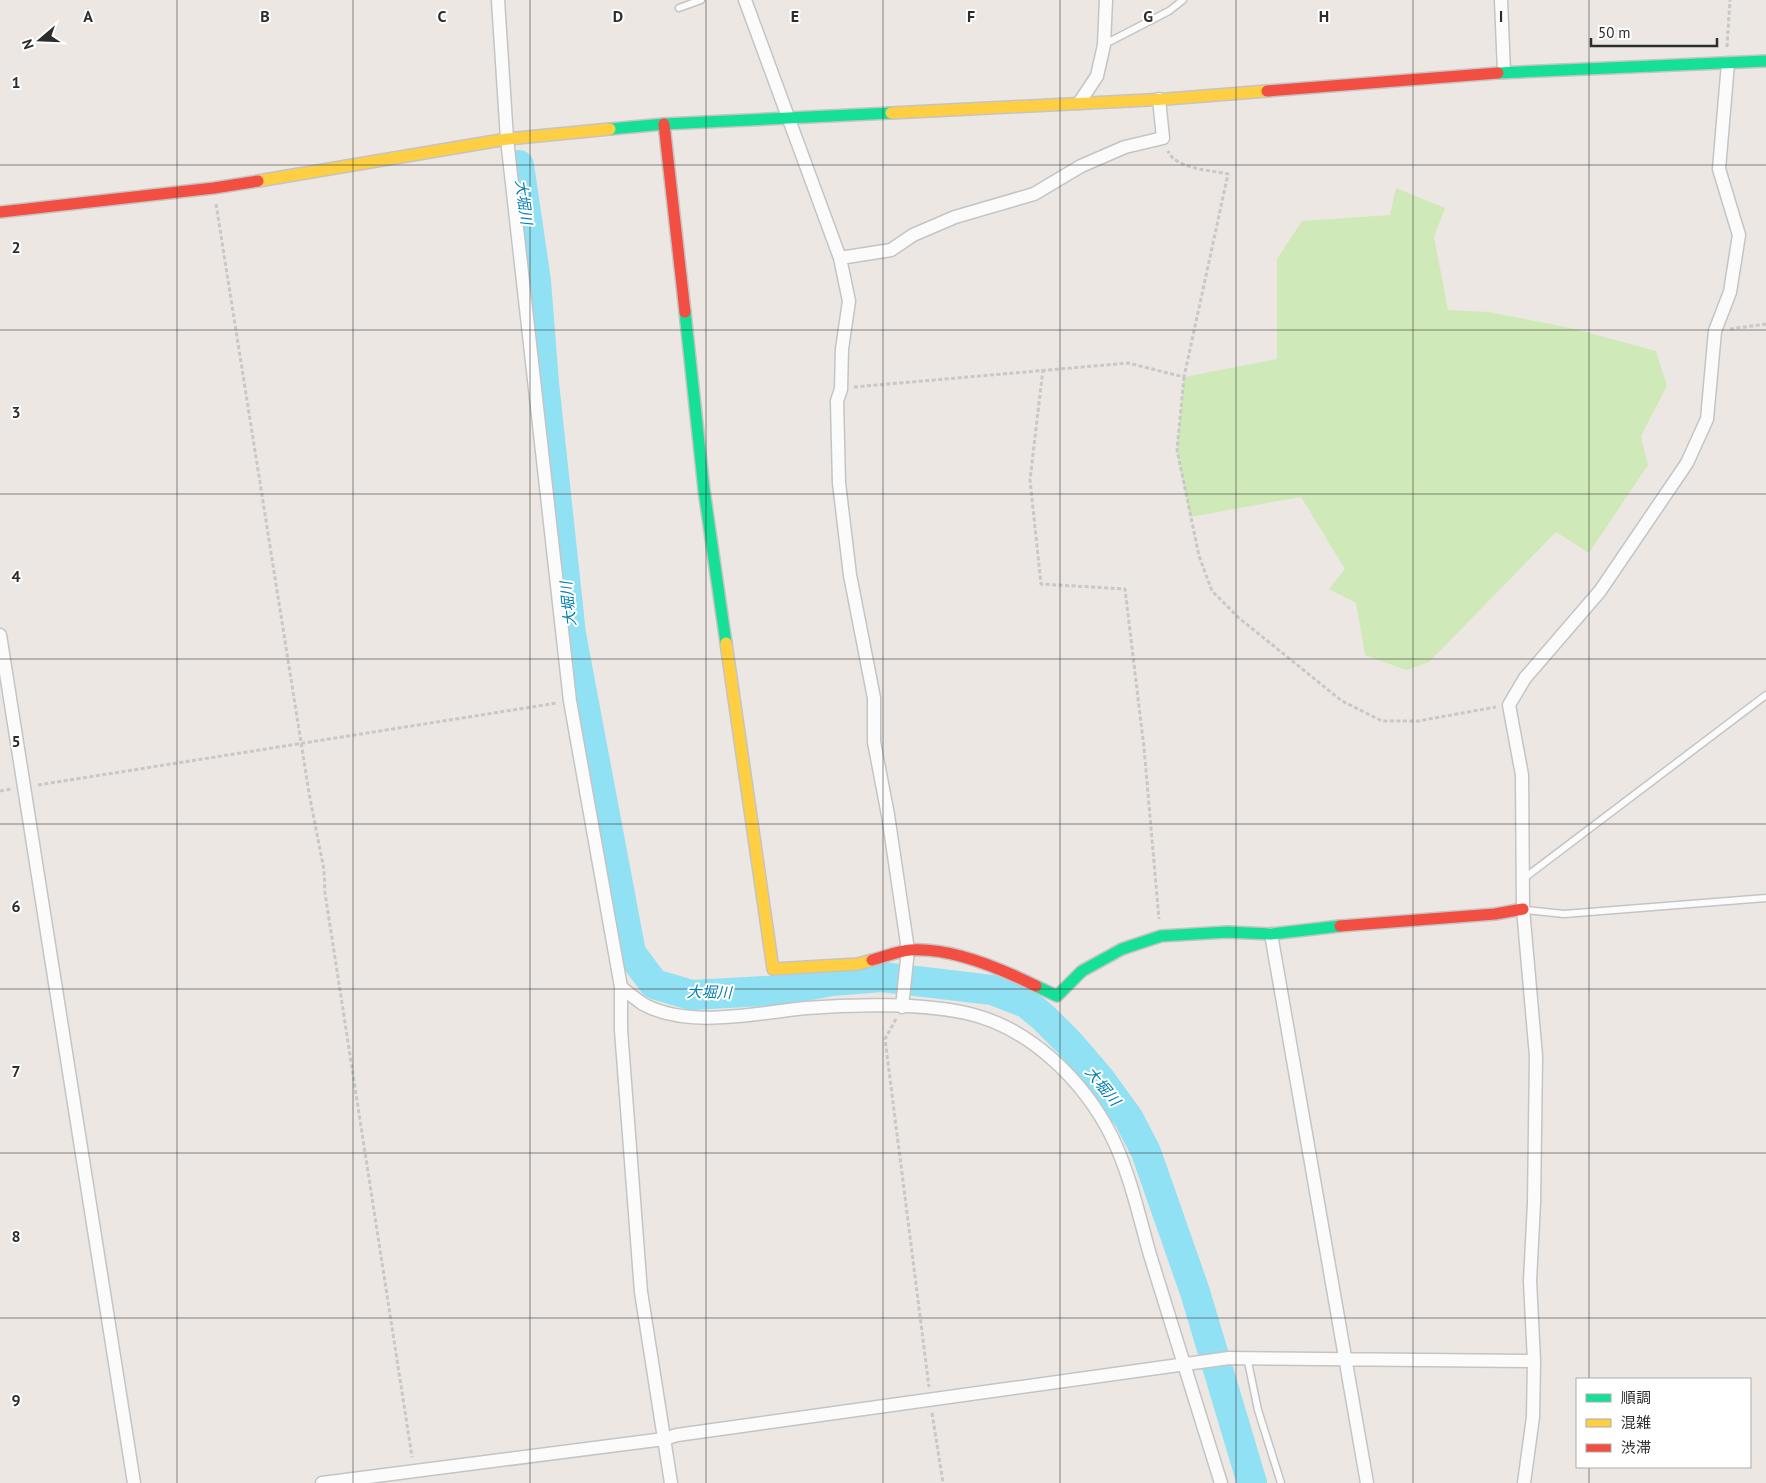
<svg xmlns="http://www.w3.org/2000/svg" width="1766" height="1483" font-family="'PT Sans','Noto Sans JP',sans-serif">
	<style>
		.green { fill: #d0e9b8 }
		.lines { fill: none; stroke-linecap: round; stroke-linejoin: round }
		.river { stroke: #90e1f4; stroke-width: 30 }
		.lane-casing { stroke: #c5c4c4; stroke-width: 9 }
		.street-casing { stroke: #c5c4c4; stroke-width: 15 }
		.fast-casing { stroke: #c5c4c4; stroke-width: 14 }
		.slow-casing { stroke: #c5c4c4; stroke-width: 14 }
		.jam-casing { stroke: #c5c4c4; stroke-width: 14 }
		.path { stroke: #c8c8c8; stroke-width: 3; stroke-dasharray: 4 2.5; stroke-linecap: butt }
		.lane { stroke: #fcfbfb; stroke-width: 6 }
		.street { stroke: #fcfbfb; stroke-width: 12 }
		.fast { stroke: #16e098; stroke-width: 11 }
		.slow { stroke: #ffcf43; stroke-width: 11 }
		.jam { stroke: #f24e42; stroke-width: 11 }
		.grid { fill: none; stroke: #2d2d2d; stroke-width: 1; stroke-opacity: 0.55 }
		.labels { text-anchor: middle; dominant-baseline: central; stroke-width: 4; stroke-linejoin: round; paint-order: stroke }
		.water-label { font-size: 15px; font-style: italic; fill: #007eae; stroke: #fff }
		.grid-label { font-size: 16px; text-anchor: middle; font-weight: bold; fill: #2d2d2d; stroke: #fff; stroke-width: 4; stroke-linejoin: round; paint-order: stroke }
	</style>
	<rect width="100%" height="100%" fill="#ece7e2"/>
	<path class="green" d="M1396,188L1445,208L1434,237L1448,310L1488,312L1571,328L1656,351L1667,386L1641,436L1648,465L1589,553L1556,532L1429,662L1406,670L1365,655L1356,603L1329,589L1345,569L1301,497L1190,517L1177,450L1184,377L1277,359V259L1302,221L1390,215Z"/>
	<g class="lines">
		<path class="river" d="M519,165L536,281L544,383L571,634L631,953L654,984L691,995L784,990L832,981L882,977L992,990L1026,1003L1043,1017L1070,1044L1100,1079L1129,1119L1146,1152L1195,1292L1252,1483"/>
		<defs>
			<path id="lane" d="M679,8L701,0
				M1105,44L1169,11L1183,0
				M1523,879L1766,695
				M1526,910L1564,914L1766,898
				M1247,1357L1258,1410L1281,1483"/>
			<path id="street" d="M498,0L507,139L570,701L621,987V1030L641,1292L671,1483
				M745,0L840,258L849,301L842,349L841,389L837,401L839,483L850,575L874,698V742L888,815L908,950L902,1007
				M1501,0L1504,72
				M1079,103L1097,76L1104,45L1106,0
				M840,258L891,250L913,235L955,217L1034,194L1081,166L1125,147L1163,138L1159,99
				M0,635L134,1483
				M1271,934L1367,1483
				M621,987C628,993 636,999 643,1004C688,1029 757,1013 806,1008C854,1004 920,1003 966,1013C1030,1027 1084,1081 1112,1137C1130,1174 1139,1216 1150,1255C1173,1331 1197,1407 1221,1483
				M322,1483L664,1439L677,1435L1229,1358L1534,1361
				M1524,1483L1533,1417L1534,1361L1530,1281L1534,1203L1536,1056L1523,909L1522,775L1509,705L1525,678L1600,591L1687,463L1707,419L1715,331L1730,292L1739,235L1719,169L1728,63"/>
			<path id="fast" d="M1498,73L1766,61
				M610,129L664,124L891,113
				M685,312L704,490L726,643
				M1036,986L1057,996L1082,971L1122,949L1161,936L1227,932L1271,934L1340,926"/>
			<path id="slow" d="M891,113L1167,99L1267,91
				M258,181L507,139L610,129
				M726,643L773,969L858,964L872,960"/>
			<path id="jam" d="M1267,91L1498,73
				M664,124L685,312
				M0,212L214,188L258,181
				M1340,926L1495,914L1523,909
				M872,960C884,957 898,951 910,950C950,947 1000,968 1036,986"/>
		</defs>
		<use href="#lane" class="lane-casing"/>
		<use href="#street" class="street-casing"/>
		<use href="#fast" class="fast-casing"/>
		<use href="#slow" class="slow-casing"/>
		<use href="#jam" class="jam-casing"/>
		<path class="path" d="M1727,47L1730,0
			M216,204L309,793L324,870L325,893L412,1457
			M1730,329L1766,324
			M1043,369L1030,480L1041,584L1125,589L1144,748L1159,919
			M1184,377L1177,450L1199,556L1212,591L1239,618L1342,701L1382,721H1418L1496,707
			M854,387L1128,363L1184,377L1228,174C1211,170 1175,169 1168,151
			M38,785L557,703
			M0,791L12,789
			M896,1019L885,1039L929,1387
			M932,1413L943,1483"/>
		<use href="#lane" class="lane"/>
		<use href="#street" class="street"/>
		<use href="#fast" class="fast"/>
		<use href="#slow" class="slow"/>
		<use href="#jam" class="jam"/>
	</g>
	<path class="grid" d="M177,0V1483M353,0V1483M530,0V1483M706,0V1483M883,0V1483M1060,0V1483M1236,0V1483M1413,0V1483M1589,0V1379M0,165H1766M0,330H1766M0,494H1766M0,659H1766M0,824H1766M0,989H1766M0,1153H1766M0,1318H1766M1589,1467V1483"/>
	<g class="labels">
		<g class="water-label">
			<text transform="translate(524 202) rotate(82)">大堀川</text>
			<text transform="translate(568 604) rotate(-96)">大堀川</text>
			<text transform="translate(709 992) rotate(1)">大堀川</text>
			<text transform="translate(1103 1086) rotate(51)">大堀川</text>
		</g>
	</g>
	<g class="grid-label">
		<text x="88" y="22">A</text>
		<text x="265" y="22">B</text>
		<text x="442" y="22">C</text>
		<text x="618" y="22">D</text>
		<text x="795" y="22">E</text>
		<text x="971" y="22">F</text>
		<text x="1148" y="22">G</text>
		<text x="1324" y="22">H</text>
		<text x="1501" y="22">I</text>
		<text x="16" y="88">1</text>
		<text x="16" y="253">2</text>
		<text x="16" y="418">3</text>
		<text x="16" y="582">4</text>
		<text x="16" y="747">5</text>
		<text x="16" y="912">6</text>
		<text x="16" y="1077">7</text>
		<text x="16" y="1242">8</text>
		<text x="16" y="1406">9</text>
	</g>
	<rect x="1576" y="1378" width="175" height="90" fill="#ffffff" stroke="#ababab"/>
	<rect x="1586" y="1394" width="25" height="8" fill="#16e098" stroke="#ababab"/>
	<text x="1621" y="1403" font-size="15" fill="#2d2d2d">順調</text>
	<rect x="1586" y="1419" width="25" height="8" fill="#ffcf43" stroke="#ababab"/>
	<text x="1621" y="1428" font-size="15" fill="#2d2d2d">混雑</text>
	<rect x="1586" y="1444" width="25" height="8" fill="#f24e42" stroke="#ababab"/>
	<text x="1621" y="1453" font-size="15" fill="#2d2d2d">渋滞</text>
	<g transform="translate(40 40) rotate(251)" stroke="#ffffff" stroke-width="4" paint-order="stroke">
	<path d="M0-4L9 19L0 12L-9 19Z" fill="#2d2d2d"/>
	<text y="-8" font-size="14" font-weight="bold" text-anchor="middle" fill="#2d2d2d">N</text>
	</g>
	<path d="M1591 38v8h126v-8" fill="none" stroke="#2d2d2d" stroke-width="2.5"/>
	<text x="1598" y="38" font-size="15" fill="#2d2d2d" stroke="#ffffff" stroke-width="4" paint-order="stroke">50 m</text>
</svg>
